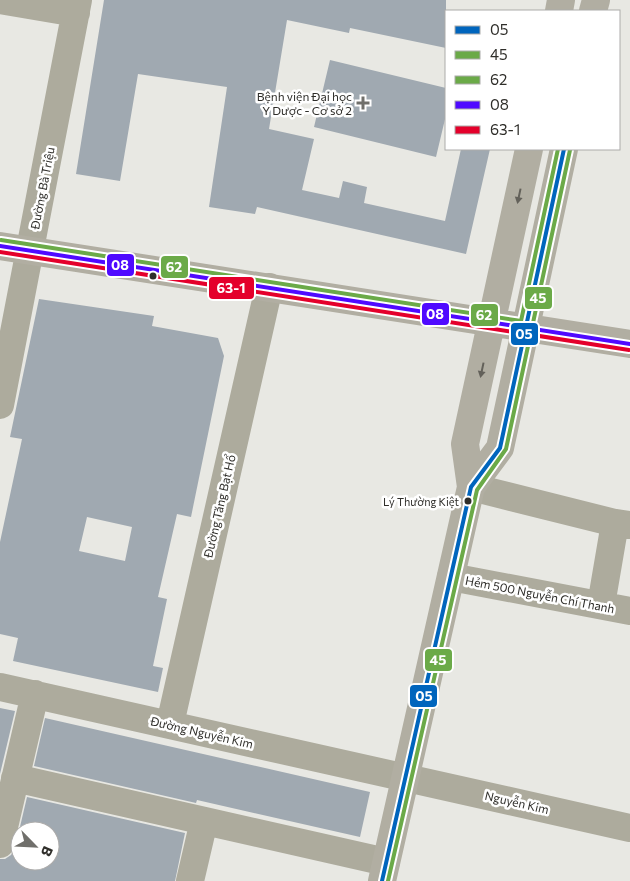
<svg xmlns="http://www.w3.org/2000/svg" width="630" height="881" font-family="Commissioner,sans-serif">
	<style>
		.building { fill: #a0a9b1; fill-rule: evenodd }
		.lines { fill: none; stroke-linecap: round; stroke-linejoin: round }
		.minor { stroke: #adab9d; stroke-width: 28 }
		.major { stroke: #b1aea2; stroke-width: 28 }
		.bus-1-casing { stroke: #fff; stroke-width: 8 }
		.bus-2-casing { stroke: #fff; stroke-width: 8 }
		.bus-3-casing { stroke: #fff; stroke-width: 8 }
		.bus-4-casing { stroke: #fff; stroke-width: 8 }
		.bus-5-casing { stroke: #fff; stroke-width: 8 }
		.bus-1 { stroke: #0065bd; stroke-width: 4 }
		.bus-2 { stroke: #6baa48; stroke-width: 4 }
		.bus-3 { stroke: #6baa48; stroke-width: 4 }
		.bus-4 { stroke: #4f0aff; stroke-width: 4 }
		.bus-5 { stroke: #e4002b; stroke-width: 4 }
		.oneway { fill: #63615a }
		.poi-dot { fill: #706f6b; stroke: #fff; stroke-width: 2 }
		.bus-dot { fill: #2f2e2a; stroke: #fff; stroke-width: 2 }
		.labels { text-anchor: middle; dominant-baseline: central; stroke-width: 5; stroke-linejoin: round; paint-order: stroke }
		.bus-label { font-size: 11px; fill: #2f2e2a; stroke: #fff; text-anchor: end }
		.poi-label { font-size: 12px; fill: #2f2e2a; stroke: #fff; text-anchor: end }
		.street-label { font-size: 12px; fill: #2f2e2a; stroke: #fff }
		.line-badge { stroke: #fff; stroke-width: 2 }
		.badge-label { font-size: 14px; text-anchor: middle; font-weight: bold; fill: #fff }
	</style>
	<rect width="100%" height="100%" fill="#e8e8e3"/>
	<path class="building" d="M104,0H446V48L350,28L349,33L287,20L269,129L314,139L302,190L339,198L343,181L367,187L364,203L445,221L461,149H490L466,254L257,207L255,214L209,207L227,87L138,74L120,181L76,174Z
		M330,60L446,88V115L436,157L314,127Z
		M39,299L154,316L152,326L218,338L224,356L191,517L177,514L158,597L167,599L153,666L163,668L158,692L13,661L18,638L0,634V542L22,439L10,437ZM87,517L132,527L125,561L79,551Z
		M0,708L15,711L0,774Z
		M45,718L370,792L360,837L197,800L196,803L34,766Z
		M27,797L185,833L175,881H0V859H5L11,855L15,848ZM20,831H50V861H20Z"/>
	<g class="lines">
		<path class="minor" d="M0,0L76,13
			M0,405L78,0
			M471,487L615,523L630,525
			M451,577L630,611
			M601,605L615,523
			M0,687L630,828
			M170,724L269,287
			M15,778L386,862
			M0,844L35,694
			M190,881L204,821"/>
		<path class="major" d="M559,11L561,0
			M593,11L596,0
			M0,246L630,344
			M471,487L465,444L529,149
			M382,881L471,487L500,448L564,149"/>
		<defs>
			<path id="bus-1" d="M382,881L471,487L500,448L564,149"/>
			<path id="bus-2" d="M388,881L477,490L506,449L570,150"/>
			<path id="bus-3" d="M1,240L521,321L558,149"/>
			<path id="bus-4" d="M0,246L630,344"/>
			<path id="bus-5" d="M0,252L629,350"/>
		</defs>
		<use href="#bus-1" class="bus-1-casing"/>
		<use href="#bus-2" class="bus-2-casing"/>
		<use href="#bus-3" class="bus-3-casing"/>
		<use href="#bus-4" class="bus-4-casing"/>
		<use href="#bus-5" class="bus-5-casing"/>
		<use href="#bus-1" class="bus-1"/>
		<use href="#bus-2" class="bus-2"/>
		<use href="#bus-3" class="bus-3"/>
		<use href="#bus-4" class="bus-4"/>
		<use href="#bus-5" class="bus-5"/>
	</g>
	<defs><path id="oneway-solid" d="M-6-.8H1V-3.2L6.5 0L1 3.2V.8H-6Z" transform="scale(1.25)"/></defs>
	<g class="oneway">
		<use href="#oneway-solid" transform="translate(519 196) rotate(102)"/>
		<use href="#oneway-solid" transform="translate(482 370) rotate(102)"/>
	</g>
	<path class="poi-dot" d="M360.5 95.5h5v5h5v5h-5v5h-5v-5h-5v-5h5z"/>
	<g class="bus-dot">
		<circle cx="153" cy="276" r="4.5"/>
		<circle cx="468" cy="501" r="4.5"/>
	</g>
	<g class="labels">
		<g class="bus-label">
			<text x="459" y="501">Lý Thường Kiệt</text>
		</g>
		<g class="poi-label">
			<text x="352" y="96">Bệnh viện Đại học<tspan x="352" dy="14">Y Dược - Cơ sở 2</tspan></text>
		</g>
		<g class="street-label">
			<text transform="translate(42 188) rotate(-79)">Đường Bà Triệu</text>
			<text transform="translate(219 506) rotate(-77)">Đường Tăng Bạt Hổ</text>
			<text transform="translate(540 594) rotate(11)">Hẻm 500 Nguyễn Chí Thanh</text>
			<text transform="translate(202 732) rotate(13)">Đường Nguyễn Kim</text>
			<text transform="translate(517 802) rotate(13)">Nguyễn Kim</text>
		</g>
	</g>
	<g class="line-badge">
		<rect x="106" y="253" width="29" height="24" rx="5" fill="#4f0aff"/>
		<rect x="160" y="255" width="29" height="24" rx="5" fill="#6baa48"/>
		<rect x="208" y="276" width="47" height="24" rx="5" fill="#e4002b"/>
		<rect x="524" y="286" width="29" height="24" rx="5" fill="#6baa48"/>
		<rect x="421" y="302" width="29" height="24" rx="5" fill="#4f0aff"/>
		<rect x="470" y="303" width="29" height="24" rx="5" fill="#6baa48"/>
		<rect x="510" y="322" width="29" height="24" rx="5" fill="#0065bd"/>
		<rect x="424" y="648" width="29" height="24" rx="5" fill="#6baa48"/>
		<rect x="409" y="684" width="29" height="24" rx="5" fill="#0065bd"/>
	</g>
	<g class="badge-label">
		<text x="120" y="270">08</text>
		<text x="174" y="272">62</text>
		<text x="231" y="293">63-1</text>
		<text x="538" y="303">45</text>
		<text x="435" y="319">08</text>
		<text x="484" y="320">62</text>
		<text x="524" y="339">05</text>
		<text x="438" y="665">45</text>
		<text x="424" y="701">05</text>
	</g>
	<rect x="445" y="10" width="175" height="140" fill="#ffffff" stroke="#acabaa"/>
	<rect x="455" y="26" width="25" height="8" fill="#0065bd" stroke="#acabaa"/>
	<text x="490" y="35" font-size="15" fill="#2f2e2a">05</text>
	<rect x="455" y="51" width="25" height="8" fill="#6baa48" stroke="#acabaa"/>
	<text x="490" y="60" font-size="15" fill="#2f2e2a">45</text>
	<rect x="455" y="76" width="25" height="8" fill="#6baa48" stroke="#acabaa"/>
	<text x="490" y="85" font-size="15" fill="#2f2e2a">62</text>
	<rect x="455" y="101" width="25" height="8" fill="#4f0aff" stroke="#acabaa"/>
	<text x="490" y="110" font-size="15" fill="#2f2e2a">08</text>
	<rect x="455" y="126" width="25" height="8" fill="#e4002b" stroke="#acabaa"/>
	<text x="490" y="135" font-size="15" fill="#2f2e2a">63-1</text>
	<g transform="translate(35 846) rotate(114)"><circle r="24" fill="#ffffff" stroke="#acabaa"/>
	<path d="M0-4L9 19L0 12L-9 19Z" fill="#706f6b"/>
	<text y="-8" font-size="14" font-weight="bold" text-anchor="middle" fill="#2f2e2a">B</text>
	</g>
</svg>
